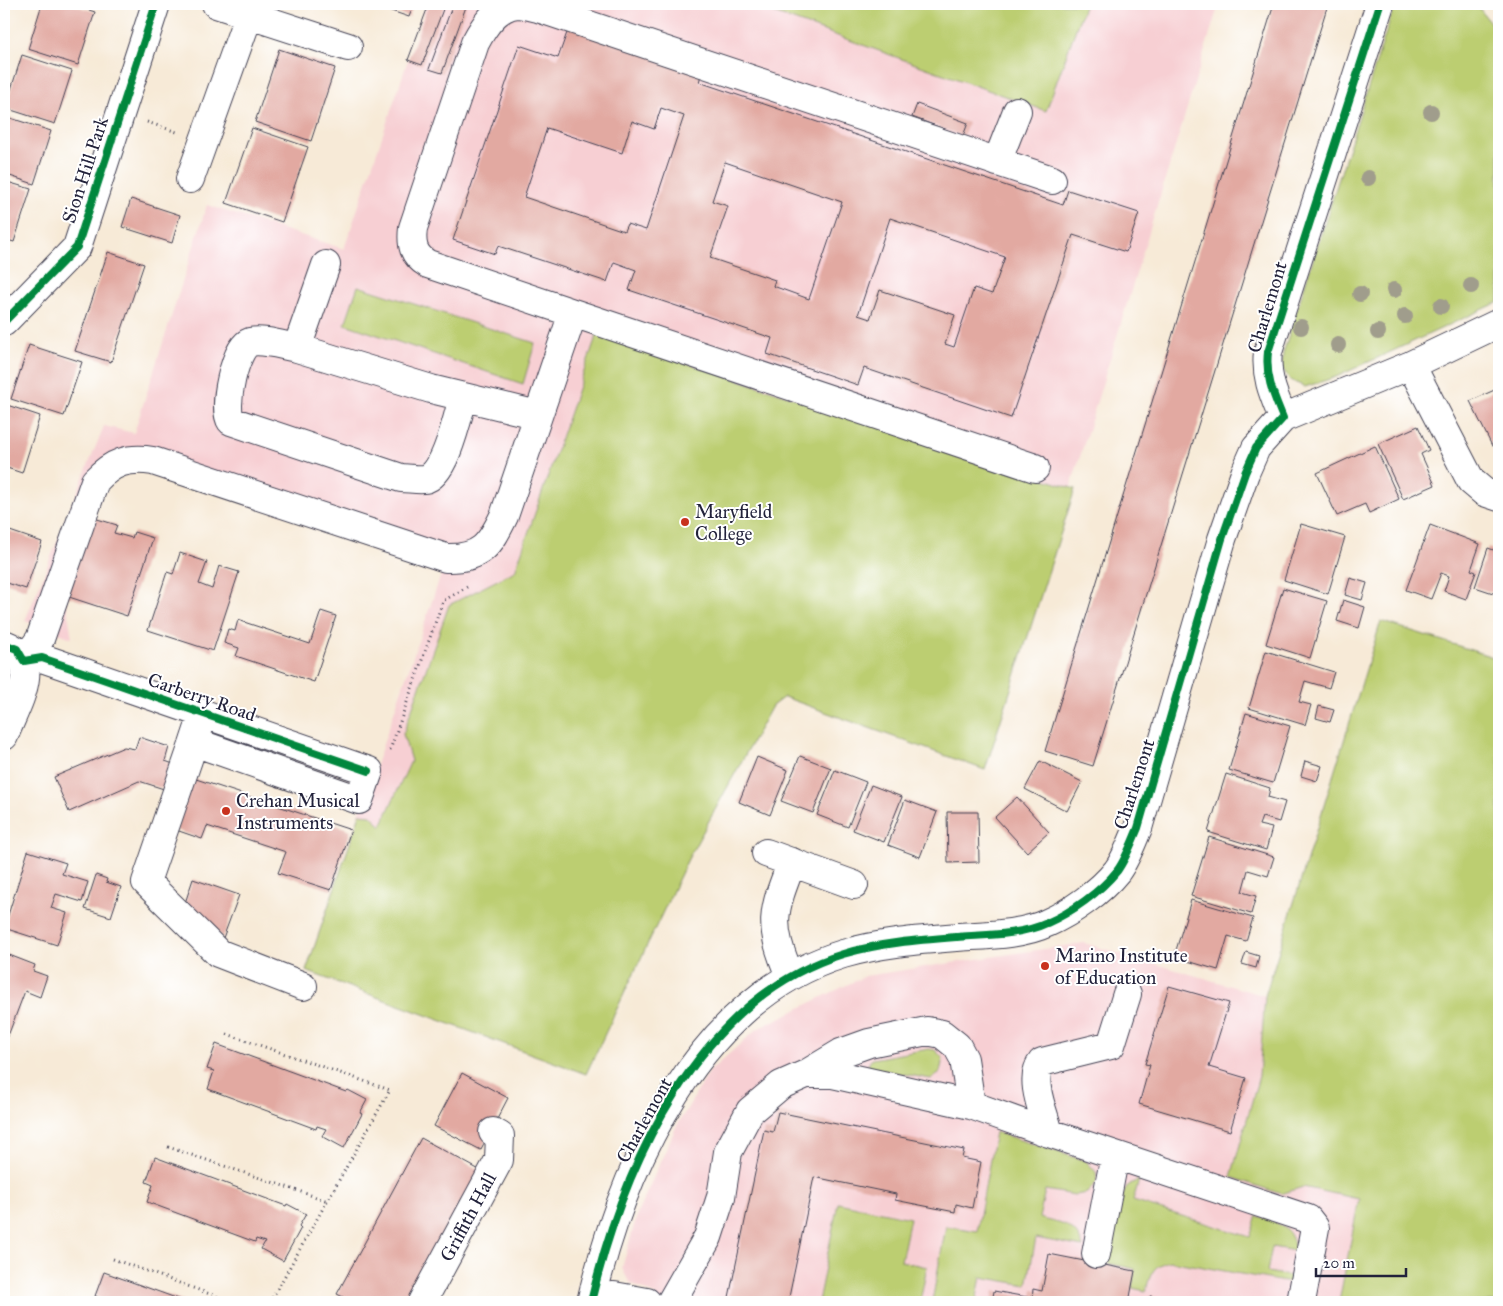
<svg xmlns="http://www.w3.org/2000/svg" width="1503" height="1306" font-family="'IM FELL Great Primer',serif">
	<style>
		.built { fill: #f7cfd3 }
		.green { fill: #bcce71; stroke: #6f7856 }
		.building { fill: #e2a9a1; fill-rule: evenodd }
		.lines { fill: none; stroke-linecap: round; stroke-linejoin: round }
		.minor-casing { stroke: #424052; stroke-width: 30 }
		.path { stroke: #424052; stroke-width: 3; stroke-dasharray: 1 4; stroke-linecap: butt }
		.minor { stroke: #fff; stroke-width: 28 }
		.cycleway-casing { stroke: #fff; stroke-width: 11 }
		.cycleway { stroke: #00873e; stroke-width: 8 }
		.tree { fill: #a09d8c }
		.poi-dot { fill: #c8321e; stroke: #fff; stroke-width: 2 }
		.labels { text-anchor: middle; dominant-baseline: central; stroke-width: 4; stroke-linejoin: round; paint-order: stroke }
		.street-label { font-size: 19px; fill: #22223b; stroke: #fff }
		.poi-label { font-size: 19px; fill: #22223b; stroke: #fff; text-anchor: start }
	</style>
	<rect width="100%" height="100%" fill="#fff"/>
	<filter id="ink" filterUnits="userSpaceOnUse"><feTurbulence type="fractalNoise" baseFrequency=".02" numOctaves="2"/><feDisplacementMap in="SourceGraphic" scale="10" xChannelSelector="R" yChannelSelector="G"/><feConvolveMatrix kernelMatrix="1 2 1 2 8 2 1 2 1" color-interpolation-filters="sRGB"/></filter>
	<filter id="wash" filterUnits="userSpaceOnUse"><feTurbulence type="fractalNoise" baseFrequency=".0096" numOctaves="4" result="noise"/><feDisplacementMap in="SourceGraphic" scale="20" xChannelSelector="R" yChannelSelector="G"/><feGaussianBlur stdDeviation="1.12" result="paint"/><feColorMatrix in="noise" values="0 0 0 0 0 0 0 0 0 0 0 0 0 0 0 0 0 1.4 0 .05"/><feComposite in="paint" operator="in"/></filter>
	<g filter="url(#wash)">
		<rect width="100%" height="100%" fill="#f7ead7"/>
		<path class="built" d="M427,4H1219L985,766L783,694L762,708L576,1060L309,961L445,563L124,465L102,481L65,595L72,638L25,621L104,426L134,433L207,205L344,249Z
			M1381,621L1499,659V1302H655L656,1296L629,1282L622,1268L638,1212L676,1127L710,1071L757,1029L865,976L1084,943L1265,996Z"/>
		<path class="green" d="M749,4H1085L1046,111Z
			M1395,4H1476L1499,34V302L1336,377L1305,387L1290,380L1282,368L1283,353Z
			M358,286L535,343L523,384L345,324Z
			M597,334L1075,489L985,770L784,697L772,706L688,859L586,1074L306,971L360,814L371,815L381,826L411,761L403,734L449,605L515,571Z
			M1381,621L1499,659V1302H1339L1359,1199L1303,1187L1281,1194L1231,1177L1259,1076L1265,996Z
			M929,1049L935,1050L943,1058L940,1072L931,1079L871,1068L868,1064L872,1059Z
			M995,1132L1086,1161L1096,1172L1097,1182L1087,1193L1075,1195L1045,1190L1039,1218C1060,1224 1075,1223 1083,1247L1036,1238L1027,1285L981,1277L976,1302H932L946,1226L977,1231Z
			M1139,1180L1133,1201L1250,1237L1257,1216C1278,1222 1293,1227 1295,1251L1272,1247L1267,1272L1291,1276L1290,1283L1170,1261C1153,1265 1150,1274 1146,1291L1132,1288L1135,1269L1106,1263L1123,1194L1129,1184Z
			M838,1203L910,1218L901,1261L927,1267L920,1302H818Z"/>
		<g id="blocks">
			<path class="building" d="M42,4H71L95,12L78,65L28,49Z
				M371,4H414L409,17Z
				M429,4H445L422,65L408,60Z
				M453,4H467L442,73L429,69Z
				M1274,4H1328L1093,766L1045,751Z
				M569,27L702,72L699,82L1063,205L1068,190L1139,213L1126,252L1073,235L1011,418L864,368L858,385L767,354L772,338L629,290L636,270L614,262L607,282L498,246L495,254L453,240L519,45L558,58ZM661,108L684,116L646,230L627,224L624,231L524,197L547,128L622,153L632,121L654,129ZM725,162L842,202L809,299L773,286L775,280L710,258L728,206L712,201ZM890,218L1005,257L992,294L974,288L954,347L945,344L955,315L880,290L870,319L858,315Z
				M279,49L335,68L311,141L255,122Z
				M22,55L72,71L55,124L5,108Z
				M917,104L968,123L963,136L912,117Z
				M4,116L51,131L34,184L4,174Z
				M252,128L308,147L282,222L226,203Z
				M4,181L31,189L14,242L4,239Z
				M131,199L180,215L172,243L122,227Z
				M108,252L144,264L111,362L75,351Z
				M29,345L82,362L64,416L11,399Z
				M1499,388V443L1492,446L1470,401Z
				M4,404L40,416L22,473L4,467Z
				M1418,426L1429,450L1421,454L1435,485L1403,499L1378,444Z
				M1375,446L1399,499L1369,513L1365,504L1337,516L1317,473Z
				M94,518L117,525L114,533L132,538L134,532L153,538L127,616L63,595Z
				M1301,524L1345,537L1328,594L1284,580Z
				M1430,525L1480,544L1471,570L1476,572L1466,599L1444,591L1449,576L1441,573L1431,599L1406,590Z
				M4,529L42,542L26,589L4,582Z
				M1488,548L1499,552V595L1475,587Z
				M180,553L207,562L199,584L212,589L219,566L239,572L213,651L148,630L167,572L173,574Z
				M1350,578L1367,583L1362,600L1345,595Z
				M1283,588L1327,601L1310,658L1266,644Z
				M1343,600L1365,607L1359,628L1337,621Z
				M321,611L336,616L314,682L236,656L239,648L224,643L228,629L235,631L238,620L310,644Z
				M1266,651L1334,672L1329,688L1305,681L1299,702L1311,705L1305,725L1249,708Z
				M1319,706L1334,710L1330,722L1316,718Z
				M1246,713L1290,726L1273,783L1229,770Z
				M139,737L169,747L165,761L179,766L170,791L139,781L69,812L54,777L124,747L135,749Z
				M800,756L831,768L813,813L781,801Z
				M757,757L788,770L770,815L739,802Z
				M1040,761L1082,782L1067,811L1025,789Z
				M1305,761L1322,766L1317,781L1301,776Z
				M835,770L866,782L848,827L817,815Z
				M1226,774L1270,788L1268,797L1285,802L1279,822L1262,817L1259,825L1272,828L1266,850L1208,832Z
				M193,778L351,830L331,890L278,873L286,852L207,826L202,839L176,830Z
				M871,785L902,797L884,842L853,830Z
				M1017,797L1049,832L1027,852L995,817Z
				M905,800L937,812L920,857L888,845Z
				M947,812H978L979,862L948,863Z
				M1209,837L1274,857L1268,876L1248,870L1242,892L1256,896L1251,914L1191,896Z
				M28,851L66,863L62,874L88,882L82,902L56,894L51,908L67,913L57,945L4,928Z
				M96,875L107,879L106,882L121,887L111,917L85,909Z
				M193,879L239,895L223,938L185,903Z
				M1191,900L1253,918L1246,941L1228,936L1218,970L1174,957Z
				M1246,952L1259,956L1256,968L1242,964Z
				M4,953L35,965L33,971L47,976L40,997L25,991L8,1036L4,1034Z
				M1169,986L1229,1003L1209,1067L1246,1078L1230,1131L1139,1104L1150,1065L1145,1064Z
				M216,1044L346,1092L348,1090L367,1100L360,1113L362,1114L344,1148L322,1136L326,1129L317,1126L316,1129L208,1089L214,1071L207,1069Z
				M462,1073L508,1098L481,1150L434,1126Z
				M778,1112L964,1150L962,1158L981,1162L972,1208L956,1204L955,1212L895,1200L896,1194L814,1177L788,1302H728L764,1130L773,1132Z
				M421,1138L485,1173L415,1302H353L337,1294Z
				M155,1157L286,1206L287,1204L306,1214L299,1226L301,1228L283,1261L261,1249L265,1242L256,1239L255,1242L147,1202L153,1185L146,1182Z
				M1049,1254L1135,1271L1129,1302H992L994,1291L1032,1298L1033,1289L1042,1291Z
				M104,1272L187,1302H101L102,1299L95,1296Z
				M1150,1296L1176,1301V1302H1149Z"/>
		</g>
	</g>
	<g filter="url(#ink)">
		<use href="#blocks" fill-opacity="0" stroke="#424052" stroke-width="1"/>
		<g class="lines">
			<defs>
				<path id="minor" d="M216,4L348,47
					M997,162L1017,111
					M190,179L249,14
					M326,265L297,348L431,389L538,415
					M573,313L428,264C413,255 411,245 413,228L475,43C484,26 497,5 518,4C524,4 532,7 538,8L1052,180
					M4,322L77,247L156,4
					M297,348C284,346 264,339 250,342C235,347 222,408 231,421L401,478C408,478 418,480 425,479C445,476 458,415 463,398
					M1411,365L1471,481L1484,492L1499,497
					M1283,418C1274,396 1265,377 1268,352L1380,4
					M4,644C46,659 15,707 4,736
					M24,661L40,639L95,481C113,462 128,457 153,461L446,558C481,559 490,545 504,516L573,313L1035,468
					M24,661L42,658L369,771L359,800L194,742L203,715
					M194,742L146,882L218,953L303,986
					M766,853L854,885
					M790,976C768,924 772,913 792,862
					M806,1074L841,1053L869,1043L927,1031L942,1034L957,1046L964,1059L971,1105
					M1049,1133C1044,1113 1028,1079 1042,1062L1111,1045L1127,994
					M1096,1254L1115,1155
					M592,1298L614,1296L647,1302
					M422,1302L499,1160L500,1136L493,1132
					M591,1302C623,1166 698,998 843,954C880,943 919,940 957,937C985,935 1022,935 1047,923C1072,912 1100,892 1117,871C1126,859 1132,842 1138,828L1222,539L1245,473L1256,448L1283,418L1411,365L1499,323
					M671,1302L708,1237L721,1197L728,1152L750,1111L781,1085L806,1074H833L971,1105L1049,1133L1308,1219L1315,1228L1301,1302"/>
			</defs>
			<use href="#minor" class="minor-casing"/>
			<path class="path" d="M147,122L177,132
				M390,750L443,601L467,587
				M227,1034L390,1090L270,1302
				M168,1147L328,1201
				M113,1259L232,1302"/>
			<use href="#minor" class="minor"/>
			<defs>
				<path id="cycleway" d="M4,322L77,247L156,4
					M4,644L17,649L24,661L42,658L369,771
					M591,1302C623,1166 698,998 843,954C880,943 919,940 957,937C985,935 1022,935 1047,923C1072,912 1100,892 1117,871C1126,859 1132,842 1138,828L1222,539L1245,473L1256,448L1283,418C1274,396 1265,377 1268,352L1380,4"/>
			</defs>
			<use href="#cycleway" class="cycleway-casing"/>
			<use href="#cycleway" class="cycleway"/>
		</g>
		<g class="tree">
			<circle cx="1431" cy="112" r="8"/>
			<circle cx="1368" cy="178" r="8"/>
			<circle cx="1471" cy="286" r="8"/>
			<circle cx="1394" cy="290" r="8"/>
			<circle cx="1360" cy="294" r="8"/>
			<circle cx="1441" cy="306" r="8"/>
			<circle cx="1405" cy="316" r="8"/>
			<circle cx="1301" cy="327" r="8"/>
			<circle cx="1378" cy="332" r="8"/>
			<circle cx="1338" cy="345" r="8"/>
		</g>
	</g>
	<g class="poi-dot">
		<circle cx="685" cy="522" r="5"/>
		<circle cx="226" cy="811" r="5"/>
		<circle cx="1045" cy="966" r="5"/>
	</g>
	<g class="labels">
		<g class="street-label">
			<text transform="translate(85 170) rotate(-72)">Sion Hill Park</text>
			<text transform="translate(1267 307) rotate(-73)">Charlemont</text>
			<text transform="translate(202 697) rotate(19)">Carberry Road</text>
			<text transform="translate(1134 784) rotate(-72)">Charlemont</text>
			<text transform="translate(644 1120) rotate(-61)">Charlemont</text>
			<text transform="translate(468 1217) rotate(-62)">Griffith Hall</text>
		</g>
		<g class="poi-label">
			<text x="695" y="511">Maryfield<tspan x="695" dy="22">College</tspan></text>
			<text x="236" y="800">Crehan Musical<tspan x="236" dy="22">Instruments</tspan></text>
			<text x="1055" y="955">Marino Institute<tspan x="1055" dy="22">of Education</tspan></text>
		</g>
	</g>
	<rect width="1503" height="1306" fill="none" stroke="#fff" stroke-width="20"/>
	<path d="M1316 1268v8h90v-8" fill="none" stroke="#22223b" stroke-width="2.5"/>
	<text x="1323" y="1268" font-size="15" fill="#22223b" stroke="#ffffff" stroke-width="4" paint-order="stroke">20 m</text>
</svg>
